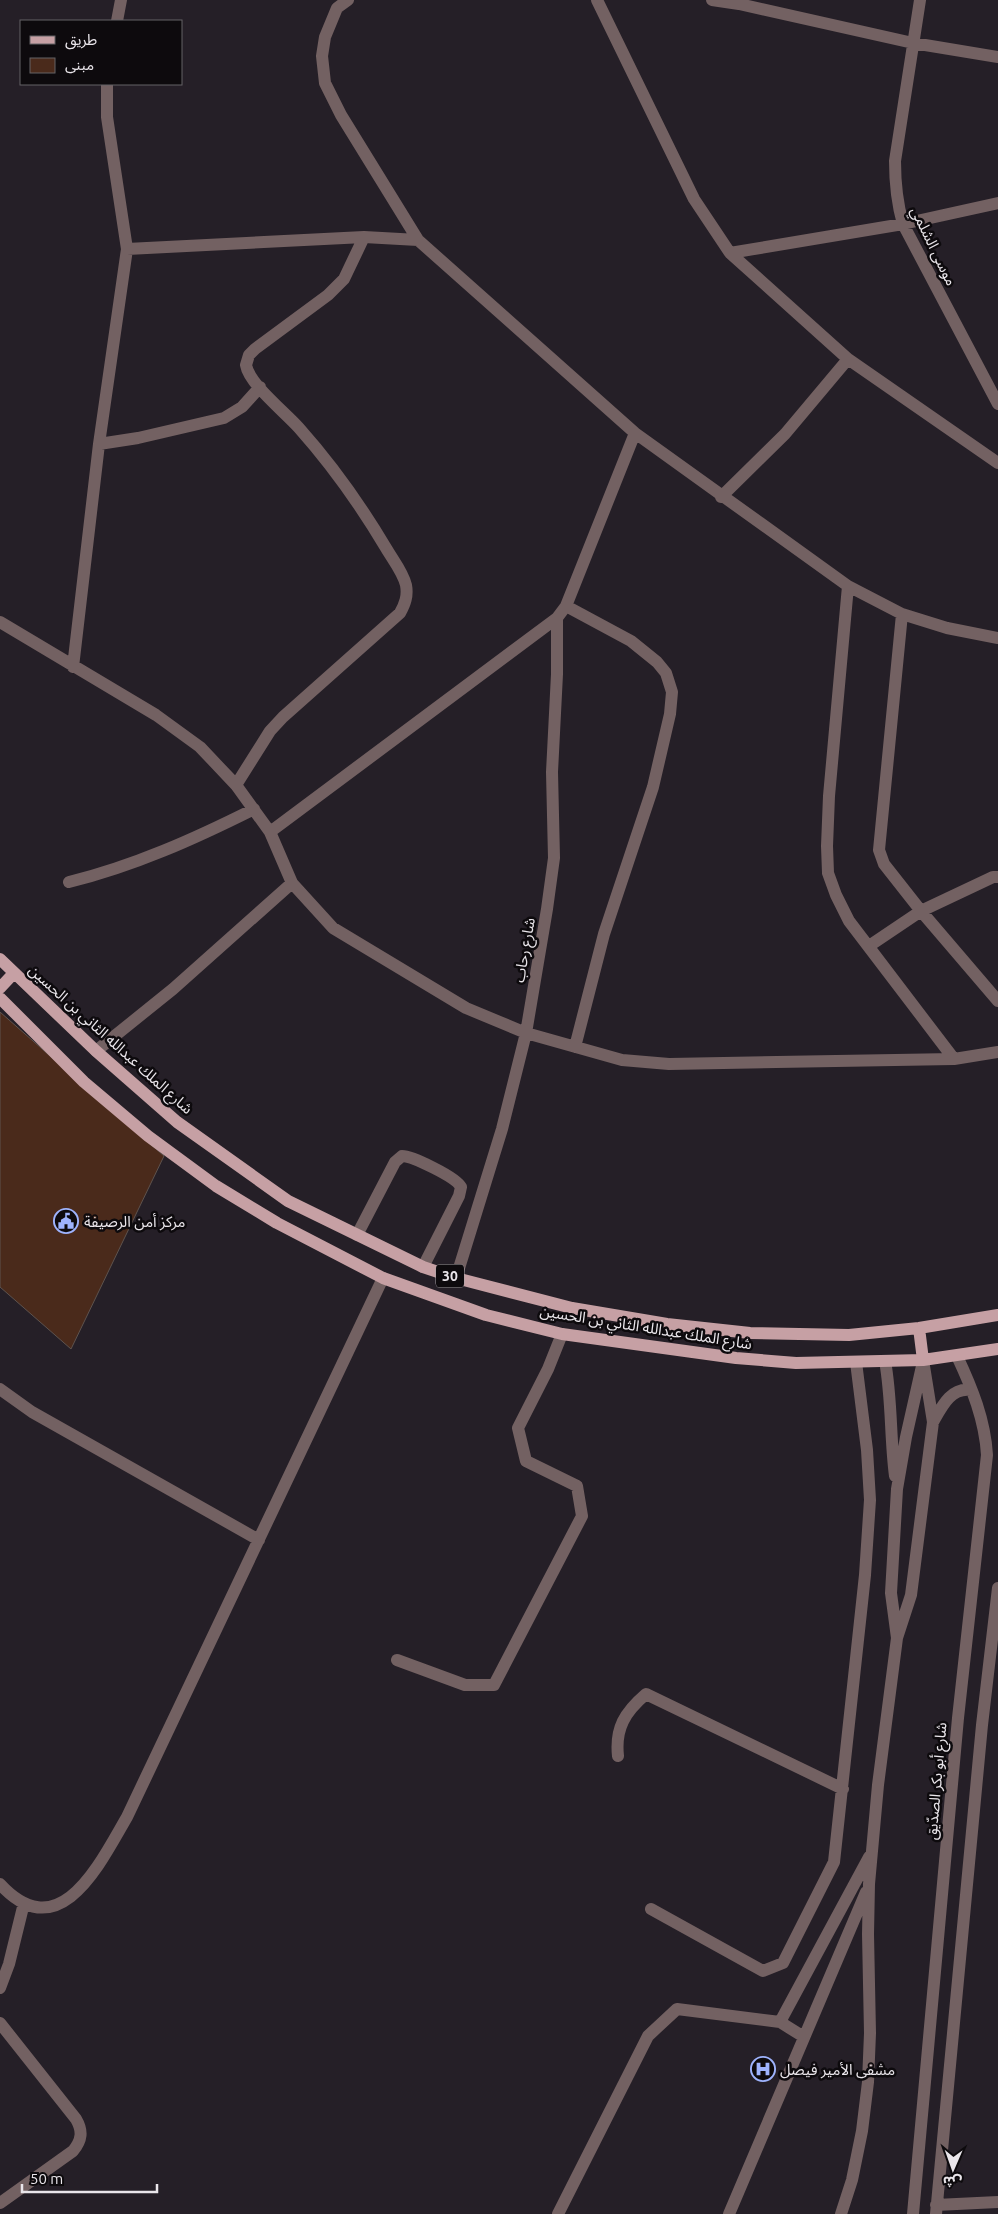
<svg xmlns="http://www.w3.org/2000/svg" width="998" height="2214" font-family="Ubuntu,'Noto Sans Arabic',sans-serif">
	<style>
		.building { fill: #4a2a1b; stroke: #5e534e }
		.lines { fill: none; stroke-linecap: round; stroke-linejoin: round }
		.minor { stroke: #736162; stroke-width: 12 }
		.major { stroke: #c6a0a4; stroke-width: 12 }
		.labels { text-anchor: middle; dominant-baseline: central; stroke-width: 5; stroke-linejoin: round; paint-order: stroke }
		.shield { fill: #0d0a0d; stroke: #a8a4a8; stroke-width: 1 }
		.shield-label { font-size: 14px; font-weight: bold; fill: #eae6eb }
		.street-label { font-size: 15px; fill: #eae6eb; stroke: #0d0a0d }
		.poi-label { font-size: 15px; fill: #eae6eb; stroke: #0d0a0d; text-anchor: start }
	</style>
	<rect width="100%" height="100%" fill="#251f27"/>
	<path class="building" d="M0,1012L164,1156L71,1349L0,1287Z"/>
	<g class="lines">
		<path class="minor" d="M348,0L337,8L325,37L322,56L325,83L341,115L418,240L635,433L848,586L902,614L947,628L998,638
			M597,0L694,199L730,253L848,359L998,463
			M712,0L739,4L913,43L998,57
			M920,0L895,161C895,183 897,203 903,224L998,404
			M117,21L121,0
			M127,249L364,237L418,240
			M730,253L903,224L998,203
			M99,444L138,438L224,418L242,407L260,387
			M721,497L785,434L848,359
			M848,586L829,796L827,846L828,873L836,895L849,921L954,1059
			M566,606L631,641L657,662L666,673L672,692L670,714L653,787L604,934L575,1047
			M902,614L879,850L884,864L921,911L998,1001
			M0,622L156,715L200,747L236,785L270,832L292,883L333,928L466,1008L526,1033L622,1060L669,1064L954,1059L998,1052
			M73,667L99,444L127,249L107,117V84
			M236,785L270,731L283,717L400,613C405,604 408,596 406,585C403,572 393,560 386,548C361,506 332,465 299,428C286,413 249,384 246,365L249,355L255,349L328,295L344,279L364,237
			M270,832L557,618L566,606L635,433
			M69,882C134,866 194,839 254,809
			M869,946L921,911L993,877H998
			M96,1051L173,989L292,883
			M357,1235L395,1162L402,1156C412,1156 456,1177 461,1187L459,1196L423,1267
			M456,1278L502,1129L526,1033L547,909L554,858L552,772L557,674V618
			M885,1361C892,1399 890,1438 895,1476
			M0,1389L32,1412L259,1540
			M933,1422C942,1406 951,1387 971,1390
			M897,1638L891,1593L897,1489L906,1437L922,1366
			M397,1660L465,1685H494L582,1516L577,1486L526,1461L518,1428L548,1369L562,1334
			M618,1756C615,1728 625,1712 646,1694L843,1789
			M0,1884C60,1949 100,1863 127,1817L383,1278
			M651,1909L763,1971L783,1963L834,1862L865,1575L870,1500L867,1450L856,1362
			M0,1988L9,1964L24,1903
			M780,2022L869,1857
			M0,2023L76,2119C83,2131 82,2140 73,2151L0,2203
			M936,2205L998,2202
			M558,2214L648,2036L677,2009L780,2022L804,2037
			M729,2214L866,1892
			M841,2214L852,2180L862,2131L868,2082L870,2033L868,1934L869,1884L878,1785L897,1638L911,1595L933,1422L923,1360
			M913,2214L958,1718L987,1455C985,1420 972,1388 957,1356
			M936,2214L982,1725L998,1588"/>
		<path class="major" d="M0,959L96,1051L177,1122L288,1201L423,1267L456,1278L572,1308L667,1324L750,1333L849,1335L919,1328L998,1315
			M0,988L14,973
			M0,998L84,1082L148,1136L216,1186L277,1223L383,1278L486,1315L562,1334L736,1358L796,1363L923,1360L998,1349
			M919,1328L923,1360"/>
	</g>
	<defs>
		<symbol id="civic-ring" viewBox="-11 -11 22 22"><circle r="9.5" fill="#0d0a0d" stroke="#9eb3fd" stroke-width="1.5"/><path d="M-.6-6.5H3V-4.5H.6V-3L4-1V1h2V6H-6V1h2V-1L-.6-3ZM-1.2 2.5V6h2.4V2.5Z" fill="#9eb3fd"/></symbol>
		<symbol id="hospital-ring" viewBox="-11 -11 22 22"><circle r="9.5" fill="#0d0a0d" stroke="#9eb3fd" stroke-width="1.5"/><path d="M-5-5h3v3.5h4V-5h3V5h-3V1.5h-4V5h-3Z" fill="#9eb3fd"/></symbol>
	</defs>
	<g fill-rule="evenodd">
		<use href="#civic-ring" x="52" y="1207" width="28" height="28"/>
		<use href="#hospital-ring" x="749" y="2055" width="28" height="28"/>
	</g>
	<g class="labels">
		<rect class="shield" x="436" y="1264.5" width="28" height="23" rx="4"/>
		<g class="shield-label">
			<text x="450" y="1276">30</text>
		</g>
		<g class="street-label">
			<text transform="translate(934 246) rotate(64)">موسى الشلمي</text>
			<text transform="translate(524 950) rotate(-80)">شارع رحاب</text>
			<text transform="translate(111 1039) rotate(42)">شارع الملك عبدالله الثاني بن الحسين</text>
			<text transform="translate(646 1327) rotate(9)">شارع الملك عبدالله الثاني بن الحسين</text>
			<text transform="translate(936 1781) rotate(-85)">شارع أبو بكر الصدّيق</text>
		</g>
		<g class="poi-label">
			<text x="84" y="1221">مركز أمن الرصيفة</text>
			<text x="780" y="2069">مشفى الأمير فيصل</text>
		</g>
	</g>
	<rect x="20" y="20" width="162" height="65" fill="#0d0a0d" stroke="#656266"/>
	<rect x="30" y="36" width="25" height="8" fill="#c6a0a4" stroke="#656266"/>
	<text x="65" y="45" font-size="15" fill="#eae6eb">طريق</text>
	<rect x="30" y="58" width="25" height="15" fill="#4a2a1b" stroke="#656266"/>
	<text x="65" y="70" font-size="15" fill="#eae6eb">مبنى</text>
	<g transform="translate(953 2169) rotate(182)" stroke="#0d0a0d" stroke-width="4" paint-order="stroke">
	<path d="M0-4L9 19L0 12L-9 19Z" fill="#eae6eb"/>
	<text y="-8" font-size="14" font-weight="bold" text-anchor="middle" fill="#eae6eb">ش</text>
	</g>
	<path d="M22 2184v8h135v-8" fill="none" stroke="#eae6eb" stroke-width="2.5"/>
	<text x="30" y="2184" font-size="15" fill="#eae6eb" stroke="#0d0a0d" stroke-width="4" paint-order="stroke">50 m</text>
</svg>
